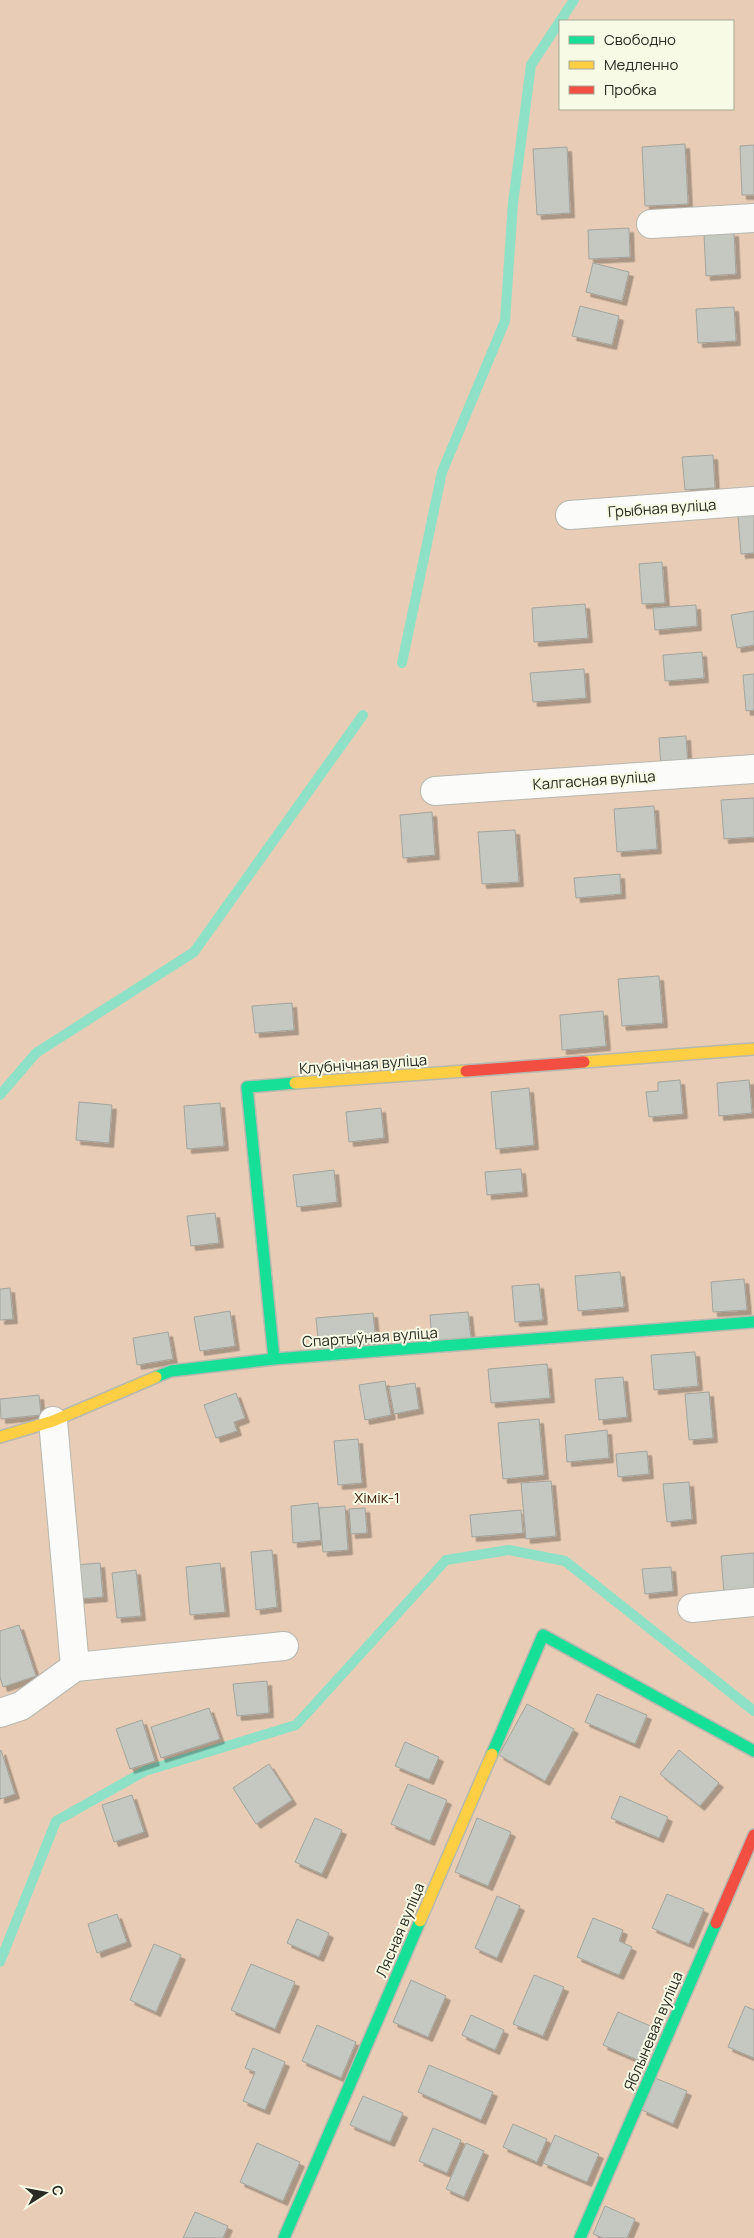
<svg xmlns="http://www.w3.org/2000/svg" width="754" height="2238" font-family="Manrope,sans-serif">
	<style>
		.green { fill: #e8ccb5; fill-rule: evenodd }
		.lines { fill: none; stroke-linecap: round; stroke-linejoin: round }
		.stream { stroke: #8ee1c7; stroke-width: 10 }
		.building { fill: #c5c8c0; stroke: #a2a59d; filter: url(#shadow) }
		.street-casing { stroke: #b7b8af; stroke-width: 30 }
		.fast-casing { stroke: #b7b8af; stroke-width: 14 }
		.slow-casing { stroke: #b7b8af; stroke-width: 14 }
		.jam-casing { stroke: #b7b8af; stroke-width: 14 }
		.street { stroke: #fbfbfa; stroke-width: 28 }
		.fast { stroke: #16e098; stroke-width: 11 }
		.slow { stroke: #ffcf43; stroke-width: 11 }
		.jam { stroke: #f24e42; stroke-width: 11 }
		.labels { text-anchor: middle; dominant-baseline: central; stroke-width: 4; stroke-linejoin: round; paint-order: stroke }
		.street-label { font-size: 15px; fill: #292a22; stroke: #f7fae4 }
		.park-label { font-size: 15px; fill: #452510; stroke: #f7fae4 }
	</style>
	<defs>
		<filter id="shadow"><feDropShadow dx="4.5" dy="4.5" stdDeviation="0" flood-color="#0004"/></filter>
	</defs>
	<rect width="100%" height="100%" fill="#e6e7dc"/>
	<path class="green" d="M0,0H754V2238H0ZM560,21H733V109H560Z"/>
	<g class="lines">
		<path class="stream" d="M402,663L442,472L505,321L513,203L531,65L574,0
			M0,1095L36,1053L194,952L363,715
			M0,1962L56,1821L145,1771L296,1725L446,1560L509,1550L565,1561L754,1711"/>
	</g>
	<path class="building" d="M685,144L688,204L645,206L642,147Z
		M754,145V195H742L740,146Z
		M567,147L570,213L537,215L533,149Z
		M629,228L630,257L589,259L588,230Z
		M734,232L736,274L706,276L704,234Z
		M593,263L629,272L622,301L586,292Z
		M580,306L619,316L612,345L572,336Z
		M734,307L736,341L698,343L696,309Z
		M713,455L715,488L685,490L682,457Z
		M754,515V553L741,554L738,516Z
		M662,562L665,603L642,604L639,564Z
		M585,604L588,638L534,642L532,608Z
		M696,605L697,626L655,630L653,608Z
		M754,611V645L737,648L731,615Z
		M702,652L704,678L665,681L663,655Z
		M584,669L586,698L533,702L530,673Z
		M754,674V710L746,711L743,675Z
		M686,736L688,767L661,768L659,738Z
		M754,798V837L724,839L721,800Z
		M654,806L657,849L617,852L614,809Z
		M432,812L435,855L403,858L400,815Z
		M515,830L519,882L482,884L478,832Z
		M620,874L621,894L576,898L574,878Z
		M659,976L663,1023L622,1026L618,979Z
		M292,1003L294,1030L255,1033L252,1006Z
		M603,1011L606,1046L562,1050L560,1015Z
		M680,1080L683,1114L649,1117L646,1092L658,1091V1082Z
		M749,1080L752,1113L719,1116L717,1083Z
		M529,1088L534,1145L496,1149L491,1092Z
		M79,1102L112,1105L109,1143L76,1140Z
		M220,1103L224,1146L187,1149L184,1106Z
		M381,1108L384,1138L349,1142L346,1112Z
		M521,1169L523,1192L487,1195L485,1172Z
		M334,1170L337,1202L297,1207L293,1175Z
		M215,1213L219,1243L191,1246L187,1216Z
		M620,1272L624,1307L578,1311L575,1276Z
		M744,1279L747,1310L713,1312L711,1282Z
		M539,1284L543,1320L515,1322L512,1286Z
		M10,1288L13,1319L0,1320V1289Z
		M230,1311L235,1346L200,1351L194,1317Z
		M468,1312L471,1339L432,1342L430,1315Z
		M373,1313L376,1343L319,1348L316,1318Z
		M168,1332L173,1359L137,1365L133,1338Z
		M695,1352L698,1386L654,1390L651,1355Z
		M547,1364L550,1398L491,1403L488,1369Z
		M623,1377L627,1417L599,1420L595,1379Z
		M385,1381L391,1415L365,1420L359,1385Z
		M415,1383L419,1409L394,1414L389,1387Z
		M709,1392L713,1438L689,1440L685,1394Z
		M236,1393L245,1418L234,1422L237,1431L216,1438L204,1405Z
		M39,1395L41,1415L1,1419L0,1399Z
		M539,1419L544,1475L503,1479L498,1423Z
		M607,1430L609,1458L567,1462L565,1435Z
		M358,1439L362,1483L338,1485L334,1441Z
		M647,1451L649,1474L618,1477L616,1454Z
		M551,1481L556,1536L526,1539L521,1483Z
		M689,1482L692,1519L667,1522L663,1484Z
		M318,1503L321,1540L293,1543L291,1506Z
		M345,1506L348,1550L323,1552L319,1508Z
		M365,1508L367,1533L351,1534L349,1509Z
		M521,1510L523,1533L472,1537L470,1515Z
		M272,1550L277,1607L256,1610L251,1552Z
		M754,1553V1590L724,1593L721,1556Z
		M100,1563L103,1597L79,1599L75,1565Z
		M220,1563L225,1612L190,1615L186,1567Z
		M671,1567L673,1591L645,1594L642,1569Z
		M136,1570L141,1616L117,1618L112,1573Z
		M19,1625L36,1676L3,1687L0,1677V1631Z
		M267,1681L269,1713L237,1716L233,1684Z
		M597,1694L647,1715L635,1744L585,1722Z
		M527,1704L574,1729L545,1781L499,1755Z
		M209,1708L220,1739L161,1758L151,1727Z
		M142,1720L155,1761L130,1769L116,1729Z
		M405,1742L439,1757L429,1780L395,1766Z
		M1,1750L15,1794L0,1799V1751Z
		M679,1750L719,1783L700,1806L660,1774Z
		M269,1764L292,1800L256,1824L233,1788Z
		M408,1784L447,1800L430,1841L391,1824Z
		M132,1795L144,1832L114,1842L102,1805Z
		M620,1796L668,1817L659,1838L611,1818Z
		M315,1818L342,1830L322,1874L295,1862Z
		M477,1818L511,1832L488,1886L455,1872Z
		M667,1894L704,1909L689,1944L652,1928Z
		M497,1896L520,1906L497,1958L475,1948Z
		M117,1914L127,1942L97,1953L88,1924Z
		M593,1918L623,1930L619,1941L632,1947L619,1975L577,1957Z
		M297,1919L329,1933L319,1957L287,1943Z
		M154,1944L181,1955L156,2012L130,2000Z
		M251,1964L295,1982L275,2029L231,2010Z
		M534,1975L564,1987L543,2036L513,2024Z
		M411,1980L446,1996L428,2037L393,2022Z
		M745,2006L754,2010V2058L728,2047Z
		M618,2012L655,2028L640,2061L603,2045Z
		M471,2015L504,2030L495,2050L462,2035Z
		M317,2025L356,2042L341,2078L302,2061Z
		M253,2048L285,2062L265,2110L243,2101L255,2072L245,2068Z
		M429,2065L493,2092L481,2120L418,2092Z
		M655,2078L687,2091L673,2124L642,2110Z
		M363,2096L403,2113L390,2142L350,2125Z
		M513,2124L547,2139L537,2162L503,2147Z
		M433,2128L461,2140L447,2173L419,2161Z
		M555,2135L599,2154L587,2182L543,2163Z
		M257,2143L300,2162L283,2201L240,2182Z
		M466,2143L484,2151L464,2197L446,2189Z
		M605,2206L635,2219L627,2238H603L593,2234Z
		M195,2212L228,2226L223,2238H183Z"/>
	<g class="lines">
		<defs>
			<path id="street" d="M651,224L754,218
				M570,515L754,501
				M435,791L754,769
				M53,1421L75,1667
				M692,1608L754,1602
				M0,1713L21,1706L75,1667L284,1646"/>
			<path id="fast" d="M274,1359L247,1087L295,1083
				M156,1377L171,1371L274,1359L754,1322
				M492,1754L543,1635L754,1751
				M284,2238L420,1921
				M580,2238L716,1923"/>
			<path id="slow" d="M584,1062L754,1049
				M295,1083L466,1071
				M0,1437L53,1421L156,1377
				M420,1921L492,1754"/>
			<path id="jam" d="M466,1071L584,1062
				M716,1923L754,1835"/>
		</defs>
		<use href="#street" class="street-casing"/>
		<use href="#fast" class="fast-casing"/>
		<use href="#slow" class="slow-casing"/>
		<use href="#jam" class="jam-casing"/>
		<use href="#street" class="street"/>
		<use href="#fast" class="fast"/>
		<use href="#slow" class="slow"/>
		<use href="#jam" class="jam"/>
	</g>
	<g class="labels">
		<g class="street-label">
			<text transform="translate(662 508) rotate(-4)">Грыбная вуліца</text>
			<text transform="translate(594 780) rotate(-4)">Калгасная вуліца</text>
			<text transform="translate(363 1064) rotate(-4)">Клубнічная вуліца</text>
			<text transform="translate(370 1337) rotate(-4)">Спартыўная вуліца</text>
			<text transform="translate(400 1930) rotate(-67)">Лясная вуліца</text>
			<text transform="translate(653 2031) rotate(-67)">Яблыневая вуліца</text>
		</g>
		<g class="park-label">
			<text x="377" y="1497">Хімік-1</text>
		</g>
	</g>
	<rect x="559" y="20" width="175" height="90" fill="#f7fae4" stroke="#a5a796"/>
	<rect x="569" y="36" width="25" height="8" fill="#16e098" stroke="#a5a796"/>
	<text x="604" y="45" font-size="15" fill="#292a22">Свободно</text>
	<rect x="569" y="61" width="25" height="8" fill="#ffcf43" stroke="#a5a796"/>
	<text x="604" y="70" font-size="15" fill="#292a22">Медленно</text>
	<rect x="569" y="86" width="25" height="8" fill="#f24e42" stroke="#a5a796"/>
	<text x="604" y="95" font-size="15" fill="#292a22">Пробка</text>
	<g transform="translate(45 2193) rotate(79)" stroke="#f7fae4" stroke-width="4" paint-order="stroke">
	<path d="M0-4L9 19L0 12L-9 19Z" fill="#292a22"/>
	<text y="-8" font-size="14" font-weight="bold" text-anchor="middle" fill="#292a22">С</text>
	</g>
</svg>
